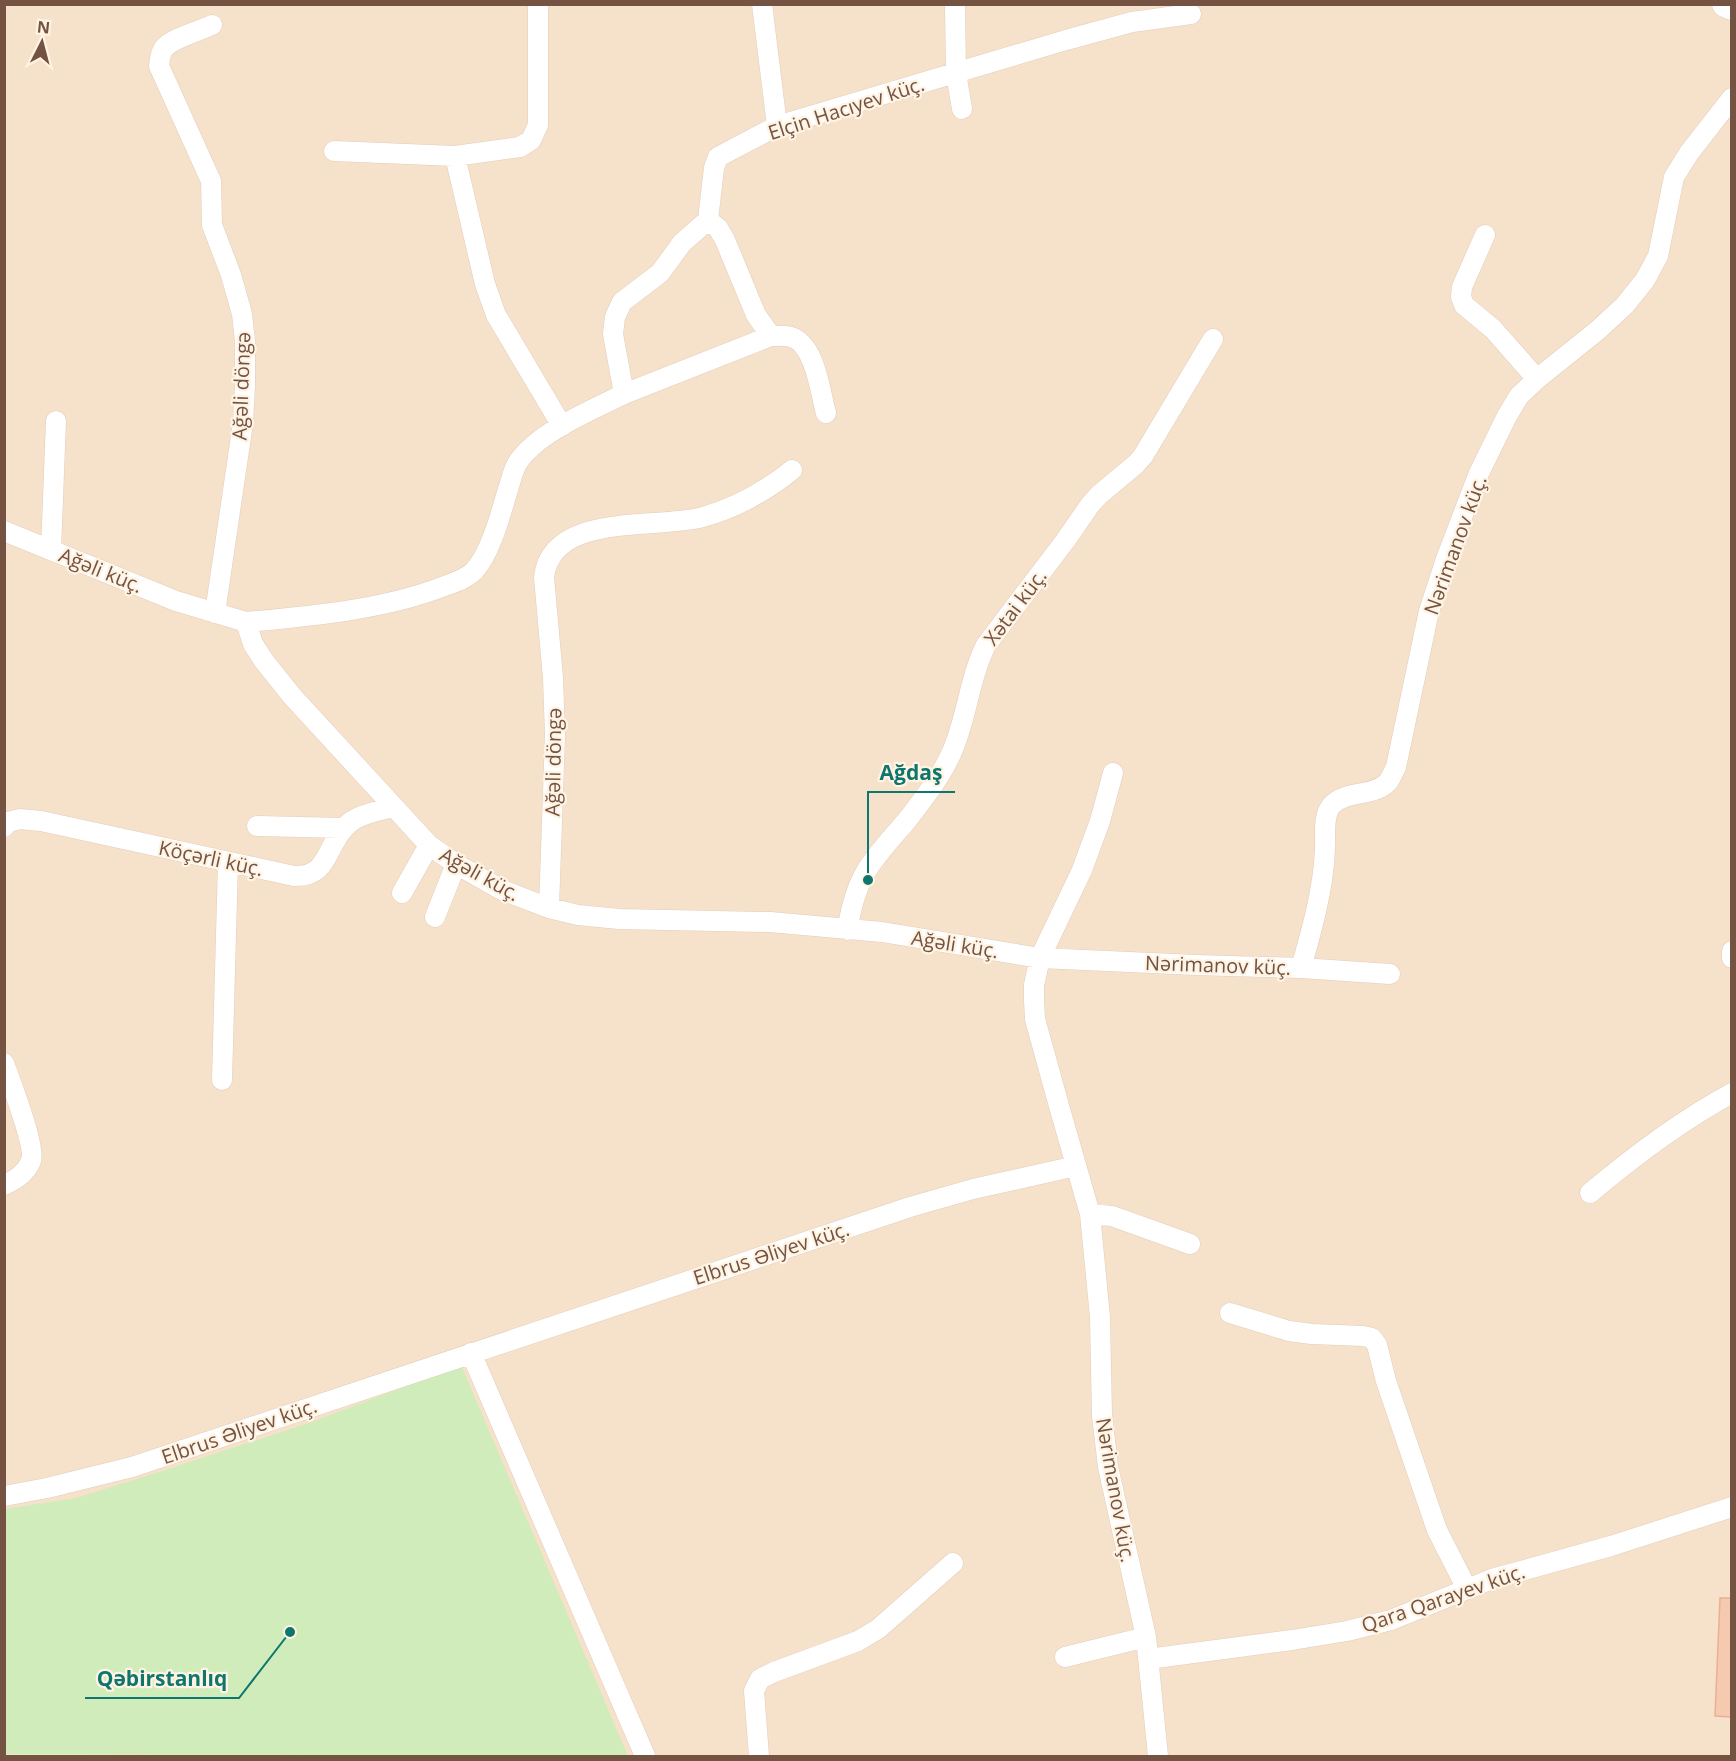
<svg xmlns="http://www.w3.org/2000/svg" width="1736" height="1761" font-family="'Open Sans',sans-serif">
	<style>
		.residential { fill: #f6e1ca }
		.green { fill: #d0ecba }
		.building { fill: #f6cab1; stroke: #eab090; stroke-width: 1.5 }
		.lines { fill: none; stroke-linecap: round; stroke-linejoin: round }
		.minor-casing { stroke: #e4cdbb; stroke-width: 21 }
		.tertiary-casing { stroke: #e4cdbb; stroke-width: 27 }
		.minor { stroke: #fff; stroke-width: 20 }
		.tertiary { stroke: #fff; stroke-width: 26 }
		.labels { text-anchor: middle; dominant-baseline: central; stroke-width: 4.5; stroke-linejoin: round; paint-order: stroke }
		.street-label { font-size: 20px; fill: #755343; stroke: #fff4e4 }
		.leader { fill: none; stroke: #0f766e; stroke-width: 2 }
		.callout-dot { fill: #0f766e; stroke: #fff4e4; stroke-width: 2 }
		.callout-label { font-size: 21px; text-anchor: middle; font-weight: bold; fill: #0f766e; stroke: #fff4e4; stroke-width: 4.5; stroke-linejoin: round; paint-order: stroke }
	</style>
	<rect width="100%" height="100%" fill="#fef0dc"/>
	<path class="residential" d="M5,5H1731V1756H5Z"/>
	<path class="green" d="M461,1365L628,1756L5,1754V1509L76,1498L156,1473L312,1422Z"/>
	<path class="building" d="M1720,1598H1731V1717L1715,1716Z"/>
	<g class="lines">
		<defs>
			<path id="minor" d="M538,4V125L531,140L520,147L455,156L485,284L496,315L562,426
				M762,4L777,126
				M955,4L956,73L962,109
				M212,25C199,31 173,38 164,48C160,53 160,60 159,66L211,181L212,225L231,275L242,314L245,341V385L243,423L215,613
				M334,151L455,156
				M708,220L718,228L725,240L756,315L771,336
				M1485,235L1462,287L1461,297L1464,305L1493,329L1537,379
				M624,394L771,336C777,336 785,335 791,337C815,344 820,391 826,413
				M4,531L176,601L246,622L253,644L264,661L292,696L429,845L456,864L502,890L549,908L578,915L619,919L770,922L882,932L1040,958L1196,965L1301,968C1312,929 1323,891 1325,850C1326,837 1322,815 1332,805C1346,790 1372,797 1387,783C1391,779 1393,772 1396,767L1429,611L1446,559L1479,473L1507,416L1519,396L1537,379L1598,330L1625,305L1645,280L1658,256L1674,177L1689,153L1732,98
				M51,550L56,421
				M246,622C310,616 382,610 442,587C453,583 466,579 474,571C492,552 502,508 510,483C512,476 514,468 518,462C538,432 592,410 624,394L613,334L615,317L622,302L660,273L682,243L708,220L714,168L718,157L777,126L1066,40L1132,22L1191,14
				M1113,773L1100,821L1082,870L1040,958L1034,985V1000L1035,1019L1059,1106L1090,1214L1100,1317L1102,1415L1108,1467L1146,1637L1158,1756
				M257,826L343,828
				M4,827L8,822L20,819L41,821L294,876C329,877 325,848 345,827C357,814 376,812 392,807
				M402,893L429,845
				M549,908L555,735L553,678L544,577C552,511 658,530 703,517C735,508 766,491 792,470
				M435,917L456,864
				M847,930C851,910 855,891 865,873C877,853 893,837 908,819C924,798 940,778 951,754C967,719 969,679 986,645L1065,541L1090,505L1099,495L1136,464L1143,456L1213,339
				M1732,951V958
				M1301,968L1390,974
				M4,1063C10,1080 36,1147 31,1161C26,1173 16,1180 4,1185
				M222,1080L228,862
				M1590,1193C1634,1156 1680,1121 1732,1093
				M1090,1214L1112,1216L1190,1244
				M1230,1313L1289,1331L1312,1334L1363,1336L1372,1338L1377,1345L1386,1381L1437,1530L1467,1589
				M471,1353L645,1756
				M4,1496L47,1488L132,1467L910,1207L973,1189L1076,1166
				M1065,1657L1146,1637
				M1148,1659L1292,1640L1347,1631L1391,1620L1492,1579L1611,1546L1732,1507
				M759,1756L754,1691L760,1679L774,1672L858,1641L878,1629L953,1563"/>
			<path id="tertiary" d="M1725,4L1732,7"/>
		</defs>
		<use href="#minor" class="minor-casing"/>
		<use href="#tertiary" class="tertiary-casing"/>
		<use href="#minor" class="minor"/>
		<use href="#tertiary" class="tertiary"/>
	</g>
	<g class="labels">
		<g class="street-label">
			<text transform="translate(846 108) rotate(-18)">Elçin Hacıyev küç.</text>
			<text transform="translate(241 386) rotate(-88)">Ağəli döngə</text>
			<text transform="translate(1455 545) rotate(-70)">Nərimanov küç.</text>
			<text transform="translate(101 570) rotate(22)">Ağəli küç.</text>
			<text transform="translate(1015 607) rotate(-53)">Xətai küç.</text>
			<text transform="translate(553 762) rotate(-89)">Ağəli döngə</text>
			<text transform="translate(211 858) rotate(12)">Köçərli küç.</text>
			<text transform="translate(480 874) rotate(29)">Ağəli küç.</text>
			<text transform="translate(955 944) rotate(9)">Ağəli küç.</text>
			<text transform="translate(1218 965) rotate(2)">Nərimanov küç.</text>
			<text transform="translate(771 1253) rotate(-18)">Elbrus Əliyev küç.</text>
			<text transform="translate(239 1431) rotate(-19)">Elbrus Əliyev küç.</text>
			<text transform="translate(1116 1490) rotate(80)">Nərimanov küç.</text>
			<text transform="translate(1443 1598) rotate(-19)">Qara Qarayev küç.</text>
		</g>
	</g>
	<path class="leader" d="M868 880L868 792H955M290 1632L239 1698H85"/>
	<g class="callout-dot">
		<circle cx="868" cy="880" r="6"/>
		<circle cx="290" cy="1632" r="6"/>
	</g>
	<g class="callout-label">
		<text x="911" y="780">Ağdaş</text>
		<text x="162" y="1686">Qəbirstanlıq</text>
	</g>
	<rect width="1736" height="1761" fill="none" stroke="#755343" stroke-width="12"/>
	<g transform="translate(42 42) rotate(6)" stroke="#fff4e4" stroke-width="4.5" paint-order="stroke">
	<path d="M0-4.5L10 22L0 15L-10 22Z" fill="#755343"/>
	<text y="-9" font-size="16" font-weight="bold" text-anchor="middle" fill="#755343">N</text>
	</g>
</svg>
